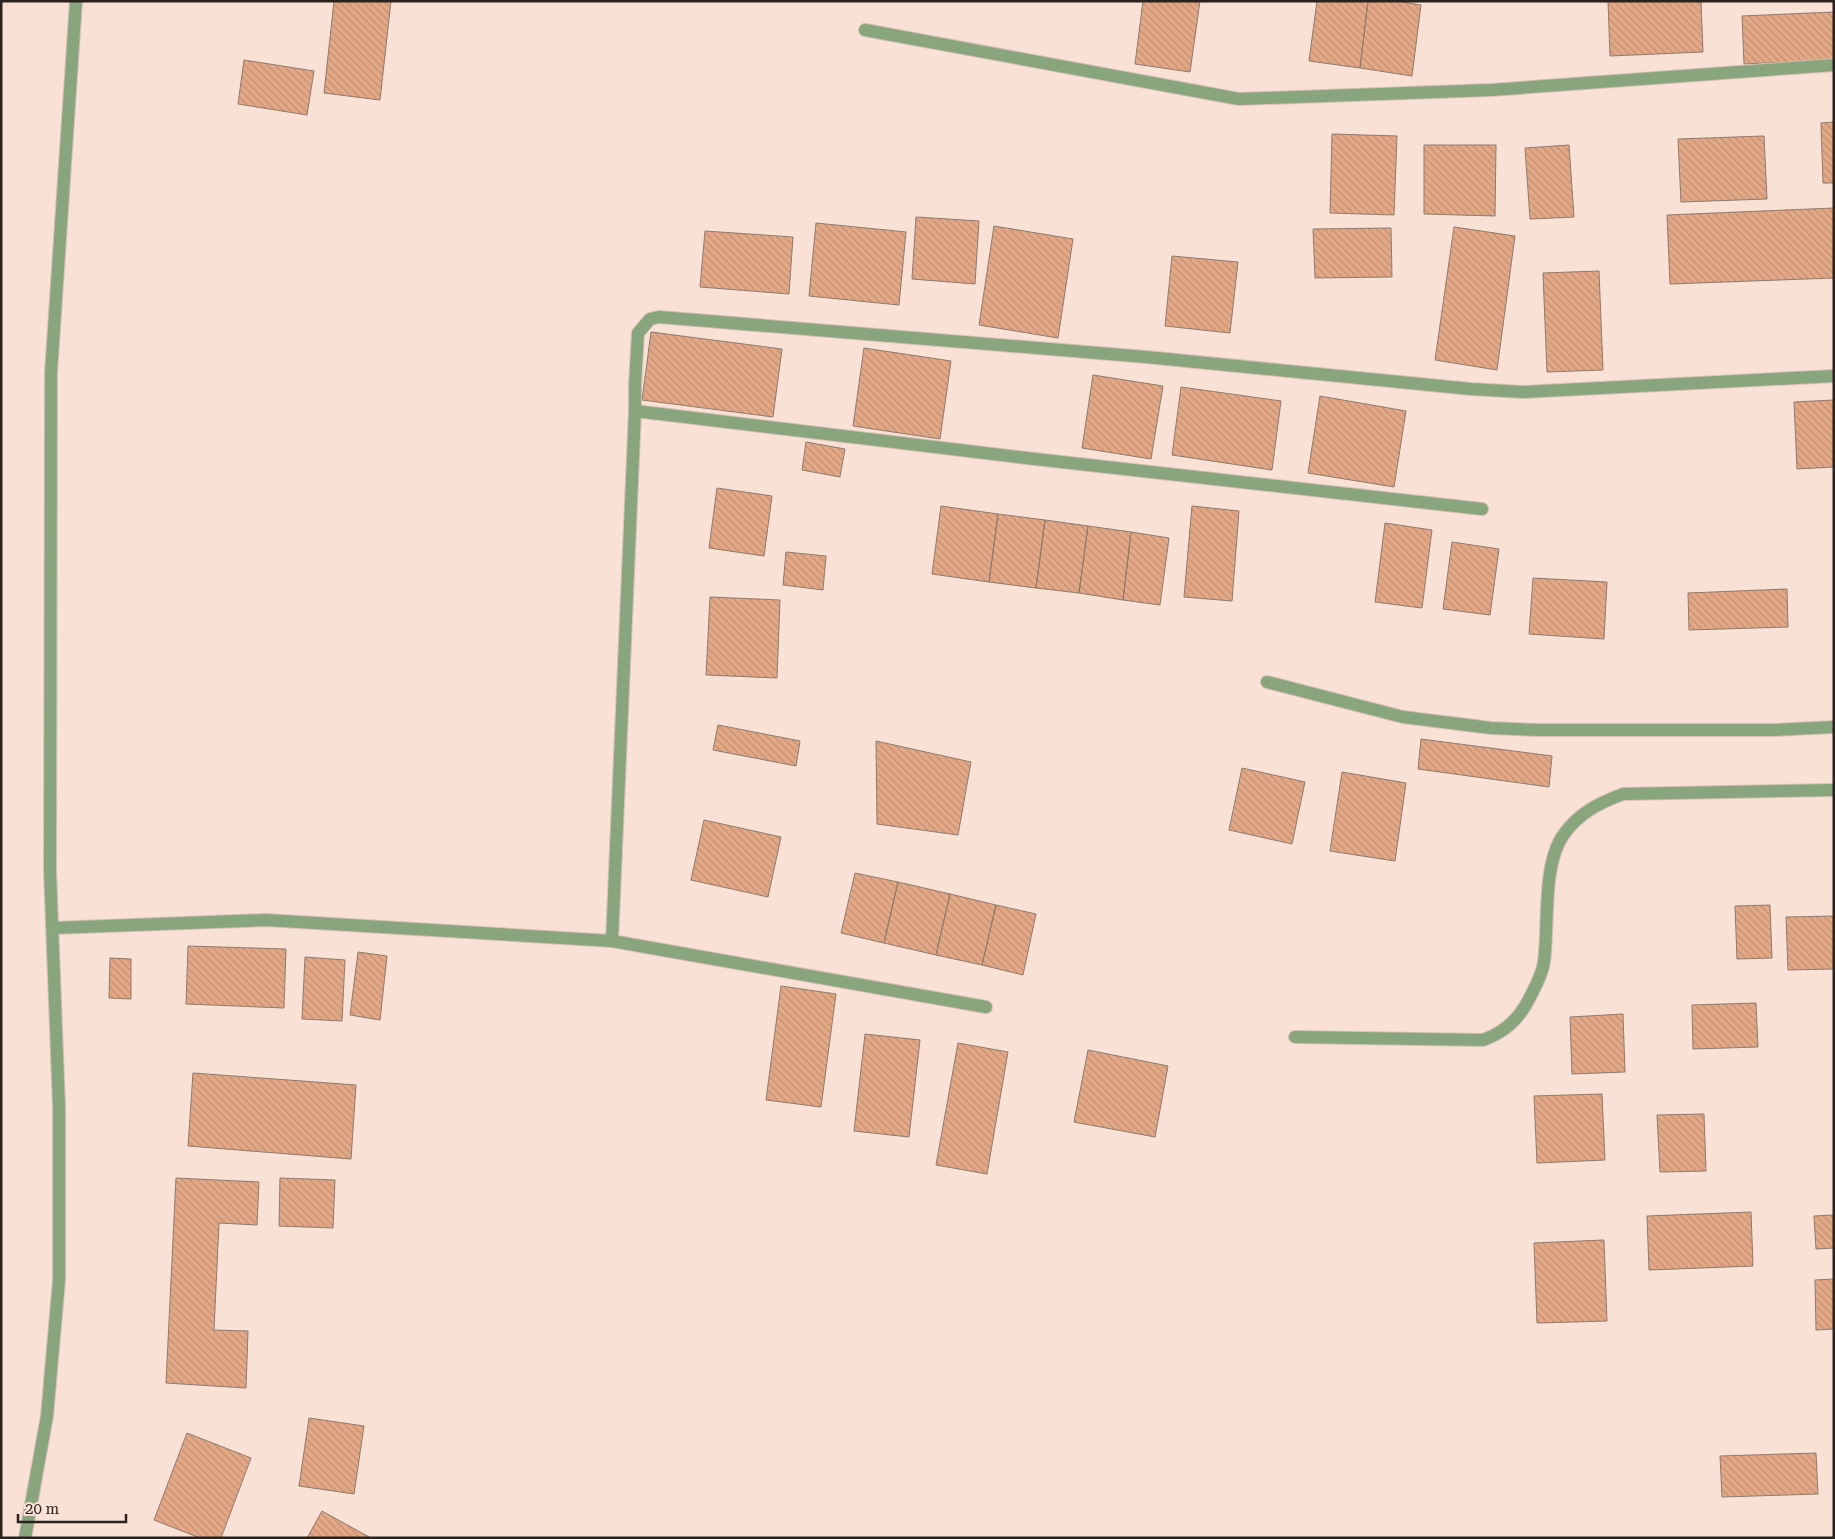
<svg xmlns="http://www.w3.org/2000/svg" width="1835" height="1539" font-family="'Roboto Serif',serif">
	<style>
		.building { fill: url(#building-back-hatch); stroke: #8e7a6e }
		.lines { fill: none; stroke-linecap: round; stroke-linejoin: round }
		.minor-casing { stroke: #d4bfb4; stroke-width: 14 }
		.minor { stroke: #89a57d; stroke-width: 12 }
	</style>
	<defs>
		<pattern id="building-back-hatch" width="6" height="6" patternUnits="userSpaceOnUse" patternTransform="scale(1.25)"><rect width="6" height="6" fill="#e3a886"/><path d="M-1 5l2 2M0 0l6 6M5-1l2 2" fill="none" stroke="#c39073"/></pattern>
	</defs>
	<rect width="100%" height="100%" fill="#f9e1d5"/>
	<path class="building" d="M334,1H391L380,100L324,93Z
		M1143,1H1200L1190,72L1135,64Z
		M1317,1H1368L1360,68L1309,61Z
		M1368,1H1397L1421,5L1412,76L1360,68Z
		M1608,1H1701L1703,52L1610,56Z
		M1834,12V60L1744,64L1742,16Z
		M244,60L314,71L307,115L238,104Z
		M1834,122V183H1823L1821,123Z
		M1332,134L1397,136L1394,215L1330,213Z
		M1764,136L1767,199L1681,202L1678,139Z
		M1424,145H1496L1495,216L1424,214Z
		M1569,145L1574,217L1530,219L1525,148Z
		M1834,208V278L1670,284L1667,215Z
		M916,217L979,221L975,284L912,279Z
		M816,223L906,232L899,305L809,296Z
		M994,226L1073,239L1058,338L979,325Z
		M1454,227L1515,236L1497,370L1435,360Z
		M1391,228L1392,277L1315,278L1313,229Z
		M705,231L793,237L789,294L700,287Z
		M1172,256L1238,262L1230,333L1165,326Z
		M1599,271L1603,370L1547,372L1543,273Z
		M651,332L782,349L773,417L642,400Z
		M864,348L951,361L940,439L853,426Z
		M1093,375L1163,386L1151,459L1082,448Z
		M1181,387L1281,401L1272,470L1172,455Z
		M1320,396L1406,411L1394,487L1308,473Z
		M1834,400V467L1797,469L1794,402Z
		M806,442L845,449L840,477L802,470Z
		M717,488L772,496L764,556L709,548Z
		M941,506L998,514L989,582L932,574Z
		M1192,506L1239,511L1232,601L1184,597Z
		M998,514L1045,520L1036,588L989,582Z
		M1045,520L1088,526L1079,593L1036,588Z
		M1385,523L1432,530L1422,608L1375,602Z
		M1088,526L1131,532L1123,600L1079,593Z
		M1131,532L1169,538L1160,605L1123,600Z
		M1452,542L1499,549L1490,615L1443,609Z
		M786,552L826,556L823,590L783,585Z
		M1533,578L1607,582L1604,639L1529,634Z
		M1787,589L1788,627L1689,630L1688,593Z
		M710,597L780,600L777,678L706,675Z
		M718,725L800,741L796,766L713,750Z
		M1421,739L1552,756L1549,787L1418,769Z
		M876,741L971,762L958,835L877,824Z
		M1242,768L1305,782L1292,844L1229,830Z
		M1342,772L1406,783L1395,861L1330,851Z
		M704,820L781,837L768,897L691,880Z
		M855,873L898,882L884,943L841,933Z
		M898,882L950,894L936,955L884,943Z
		M950,894L996,905L982,965L936,955Z
		M996,905L1036,914L1023,975L982,965Z
		M1770,905L1772,958L1737,959L1735,906Z
		M1834,916V969L1788,970L1786,917Z
		M188,946L286,949L284,1008L186,1004Z
		M358,952L387,956L380,1020L350,1015Z
		M305,957L345,960L342,1021L302,1019Z
		M110,958L131,959V999L109,998Z
		M781,986L836,994L821,1107L766,1100Z
		M1756,1003L1758,1047L1693,1049L1692,1005Z
		M1623,1014L1625,1072L1572,1074L1570,1017Z
		M865,1034L920,1040L909,1137L854,1131Z
		M958,1043L1008,1052L987,1174L936,1165Z
		M1088,1050L1168,1066L1155,1137L1074,1122Z
		M193,1073L356,1085L351,1159L188,1146Z
		M1602,1094L1605,1160L1537,1163L1534,1096Z
		M1704,1114L1706,1171L1660,1172L1657,1115Z
		M176,1178L259,1182L257,1225L219,1223L214,1330L248,1331L246,1388L166,1383Z
		M280,1178L335,1180L333,1228L279,1226Z
		M1751,1212L1753,1266L1649,1270L1647,1216Z
		M1834,1215V1248L1816,1249L1814,1216Z
		M1604,1240L1607,1321L1537,1323L1534,1243Z
		M1834,1279V1329L1816,1330L1815,1280Z
		M309,1418L364,1426L354,1494L299,1486Z
		M187,1433L251,1458L221,1538H200L154,1520Z
		M1816,1453L1818,1494L1722,1497L1720,1456Z
		M322,1511L371,1538H307Z"/>
	<g class="lines">
		<defs>
			<path id="minor" d="M865,30L1239,99L1491,90L1834,65
				M1482,509L1026,458L635,411V385L638,333L650,319L659,317L1146,357L1471,389L1523,392L1834,376
				M1267,682L1403,717L1491,728L1538,730H1774L1834,727
				M53,928L266,920L612,941L986,1007
				M612,941L635,411
				M1295,1037L1483,1040C1503,1033 1518,1020 1528,1001C1534,989 1542,976 1544,962C1549,925 1542,864 1564,834C1579,813 1599,803 1623,794L1834,790
				M25,1538L47,1416L59,1280V1107L50,871L51,373L76,1"/>
		</defs>
		<use href="#minor" class="minor-casing"/>
		<use href="#minor" class="minor"/>
	</g>
	<rect width="1835" height="1539" fill="none" stroke="#2b221e" stroke-width="5"/>
	<path d="M18 1514v8h108v-8" fill="none" stroke="#2b221e" stroke-width="2.5"/>
	<text x="25" y="1514" font-size="15" fill="#2b221e" stroke="#f9e1d5" stroke-width="4" paint-order="stroke">20 m</text>
</svg>
